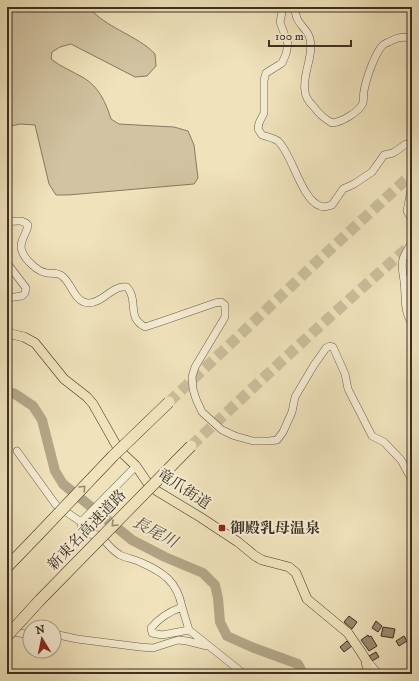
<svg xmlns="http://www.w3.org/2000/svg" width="419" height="681" font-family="'IM FELL DW Pica','Noto Serif JP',serif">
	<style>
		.green { fill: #d2c4a2; stroke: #887a62 }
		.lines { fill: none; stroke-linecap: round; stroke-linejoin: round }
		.river { stroke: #b3a688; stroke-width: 10 }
		.building { fill: #9a8d72; stroke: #3d2f22 }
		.highway-tunnel { stroke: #ccbf9d; stroke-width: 11; stroke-dasharray: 11 5.5; stroke-linecap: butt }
		.minor-casing { stroke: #6a5c48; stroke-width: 8 }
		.major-casing { stroke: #3d2f22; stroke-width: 10 }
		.highway-casing { stroke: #3d2f22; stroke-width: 12 }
		.minor { stroke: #f5edd3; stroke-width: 7 }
		.major { stroke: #f0e3bc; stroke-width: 9 }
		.highway { stroke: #f0e3bc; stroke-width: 11 }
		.highway-bridge-casing { stroke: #3d2f22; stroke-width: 12; stroke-linecap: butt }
		.highway-bridge { stroke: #f0e3bc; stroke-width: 11 }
		.oneway { stroke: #96896f }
		.poi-dot { fill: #8f2418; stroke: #f5edd3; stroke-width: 1.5 }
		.labels { text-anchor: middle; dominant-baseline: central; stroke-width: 4; stroke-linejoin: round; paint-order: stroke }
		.street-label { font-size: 15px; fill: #3d2f22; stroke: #f5edd3 }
		.poi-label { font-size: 15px; font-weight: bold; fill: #3d2f22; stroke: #f5edd3; text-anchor: start }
		.water-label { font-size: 16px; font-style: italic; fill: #5a4d3c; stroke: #f5edd3 }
	</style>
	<rect width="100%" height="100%" fill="#f0e3bc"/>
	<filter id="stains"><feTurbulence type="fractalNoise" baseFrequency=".005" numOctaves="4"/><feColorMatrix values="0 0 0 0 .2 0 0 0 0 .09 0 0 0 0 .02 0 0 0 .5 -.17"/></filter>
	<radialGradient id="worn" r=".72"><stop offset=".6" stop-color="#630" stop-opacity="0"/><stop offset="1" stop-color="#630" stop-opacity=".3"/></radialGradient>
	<path class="green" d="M12,7H89C100,23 130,34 146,46C149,48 152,51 155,54L156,66L147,76L135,77L71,44L60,47L52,52L51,59C61,67 72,71 84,78C99,87 106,103 111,119L119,124L174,127L188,131L194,145L198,178L194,184L68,195H56L49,184L35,125L20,124L7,127V36L9,33Z"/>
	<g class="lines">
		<path class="river" d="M7,391L15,394L33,406L42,420L55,471L63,484L132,540L165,557L203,573L215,585L218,598L220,622L227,636L254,648L298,664L303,674"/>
	</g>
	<path class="building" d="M349,616L357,622L352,629L344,622Z
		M376,621L382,626L378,632L372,628Z
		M383,627L395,629L393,638L381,636Z
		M368,635L369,637L371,636L377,646L369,651L361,640Z
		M404,636L407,641L399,646L396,641Z
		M347,641L352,646L344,652L340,647Z
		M376,652L379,657L372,661L369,656Z"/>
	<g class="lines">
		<path class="highway-tunnel" d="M169,402L323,256L412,174
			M191,446C263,378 336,310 412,244"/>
		<defs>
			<path id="minor" d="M283,7L280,22L288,44L286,54L282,63L266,73L264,80V113L259,123L258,129L262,135C267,137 275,138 279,142C292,155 302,200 320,206C324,208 328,206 332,205L343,189L354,184L372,172L384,155L393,153L406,144L412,145
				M295,7C295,26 307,26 310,39C314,57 302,74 305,91C305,97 310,103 314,107C319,114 325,119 332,123C342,122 359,112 363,103C364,100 363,94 364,91C366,79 375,53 383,45C385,43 389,42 391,41C398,37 405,36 412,39
				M412,184L407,211L412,220
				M7,222C15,221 23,219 28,225C27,234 18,242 22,251C25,260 38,272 47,273C52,274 57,272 62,276C72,283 74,303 89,303C103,303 112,285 127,287C139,301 126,317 145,327L166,320L215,303L221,302L225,305V317L195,367L192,377L193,389L196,399L202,412L222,430L235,436L253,441H269L277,440L283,432L292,412L295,397L314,365L326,348L330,346L333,347L345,374L348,389L372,436L384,442L401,460L412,480
				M412,242C409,247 405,253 403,259C401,266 403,274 404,281C406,296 403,310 412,324
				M7,263L26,288L25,293L22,296L7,298
				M17,451L56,505L81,522L82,528L86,534L100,535C106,543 112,550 120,555C126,558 134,559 140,562C163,572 177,581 182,607C171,611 159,618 151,628L152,633L162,635L189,630L244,674
				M81,522L136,466
				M182,607L189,630
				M9,631L30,635
				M54,634L77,639L140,647L153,648L178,640L187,641L207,646
				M366,660C372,664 374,671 380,674"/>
			<path id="major" d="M7,333L24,337L35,343L64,379L87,397L93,404L119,450L136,466L147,482L157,491L200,517L238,542L255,556L262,560L289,567L296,573L307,599L348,633L361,652L366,660L368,674"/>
			<path id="highway" d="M7,567L37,536"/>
		</defs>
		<use href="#minor" class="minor-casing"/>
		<use href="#major" class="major-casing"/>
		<use href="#highway" class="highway-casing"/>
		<use href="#minor" class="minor"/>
		<use href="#major" class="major"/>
		<use href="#highway" class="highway"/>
		<defs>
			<path id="highway-bridge" d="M37,536L113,456L169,402
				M7,636L40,600L191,446"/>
		</defs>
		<use href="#highway-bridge" class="highway-bridge-casing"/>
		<use href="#highway-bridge" class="highway-bridge"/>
	</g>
	<defs><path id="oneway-chevron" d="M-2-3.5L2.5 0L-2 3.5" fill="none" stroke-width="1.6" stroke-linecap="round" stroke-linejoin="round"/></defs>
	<g class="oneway">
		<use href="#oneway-chevron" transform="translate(83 488) rotate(-46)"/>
		<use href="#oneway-chevron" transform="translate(114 524) rotate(134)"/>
	</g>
	<rect class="poi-dot" x="218" y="524" width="8" height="8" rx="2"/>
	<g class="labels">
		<g class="street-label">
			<text transform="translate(184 489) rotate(34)">竜爪街道</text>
			<text transform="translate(87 530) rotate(-46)">新東名高速道路</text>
		</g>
		<g class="poi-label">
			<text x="230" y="528">御殿乳母温泉</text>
		</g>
		<g class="water-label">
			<text transform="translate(155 532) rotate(28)">長尾川</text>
		</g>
	</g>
	<rect width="419" height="681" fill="none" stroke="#f0e3bc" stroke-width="24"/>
	<rect x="8" y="8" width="403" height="665" fill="none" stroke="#3d2f22" stroke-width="2"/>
	<rect x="12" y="12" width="395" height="657" fill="none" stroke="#3d2f22"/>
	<g transform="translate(42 639) rotate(350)"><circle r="19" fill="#f5edd3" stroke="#aba18c"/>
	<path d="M0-3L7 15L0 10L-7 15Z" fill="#8f2418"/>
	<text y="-6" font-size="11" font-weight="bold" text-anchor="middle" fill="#3d2f22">N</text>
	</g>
	<path d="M269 40v6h82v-6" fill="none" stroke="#3d2f22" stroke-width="2"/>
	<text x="275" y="40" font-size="12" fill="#3d2f22" stroke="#f5edd3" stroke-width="3" paint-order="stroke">100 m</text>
	<rect width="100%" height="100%" filter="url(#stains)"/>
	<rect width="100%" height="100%" fill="url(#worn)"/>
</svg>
